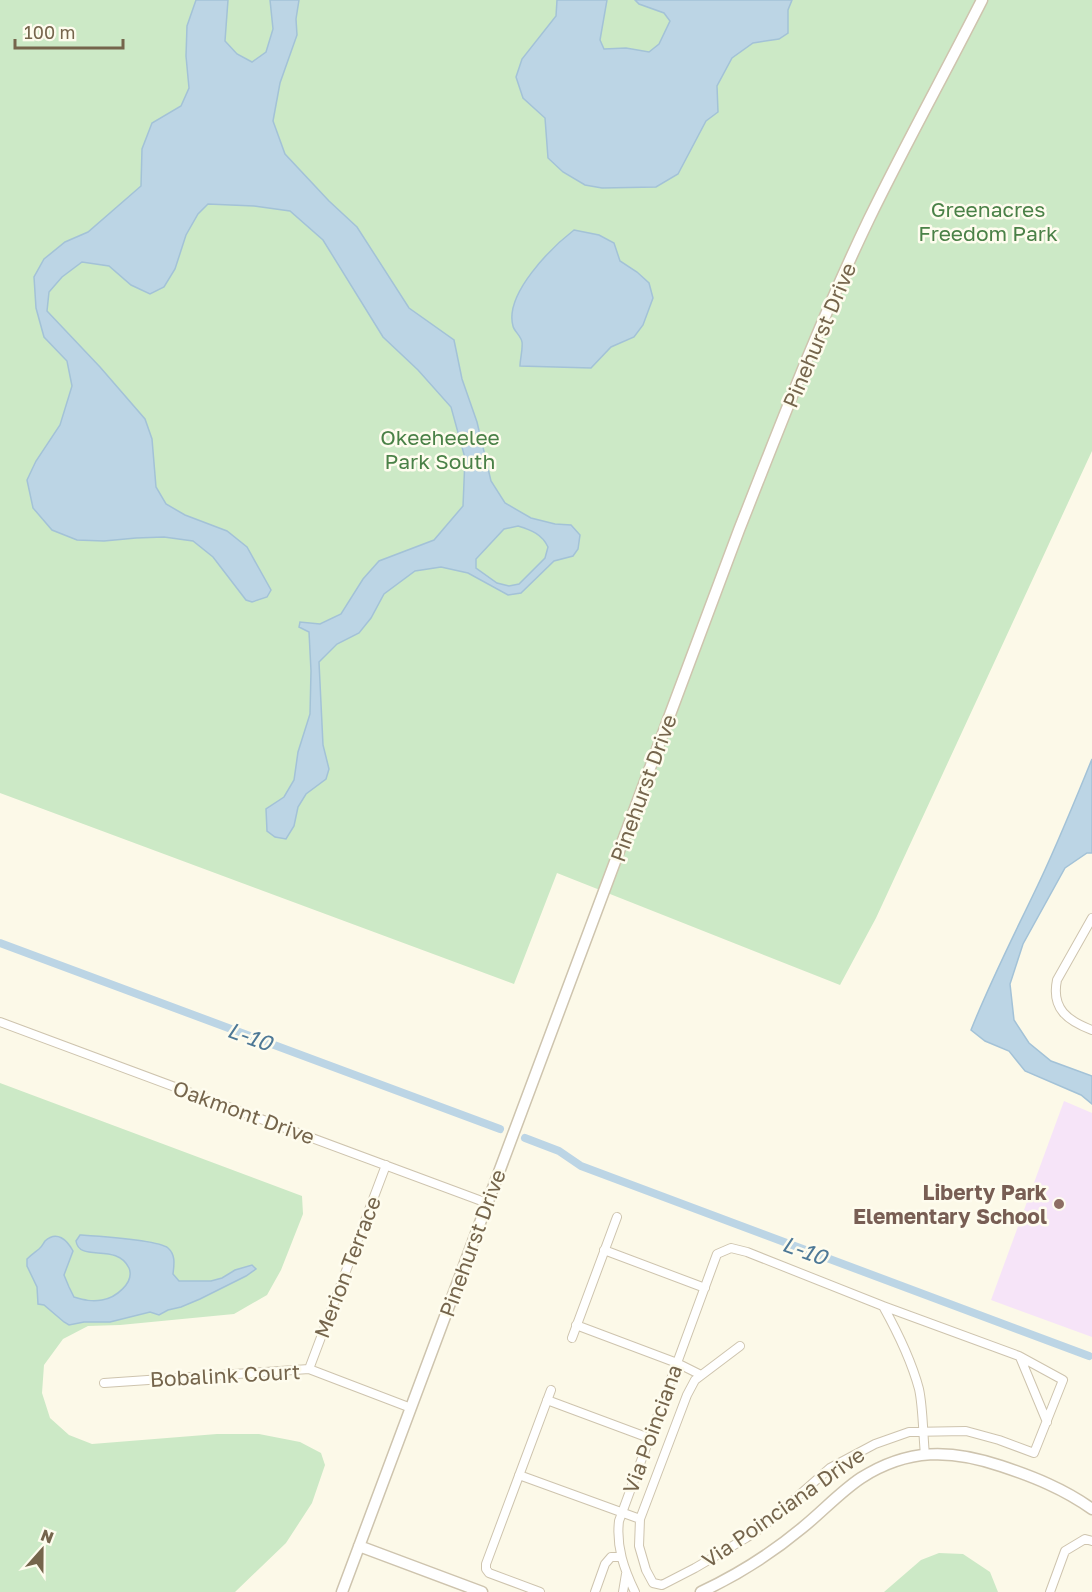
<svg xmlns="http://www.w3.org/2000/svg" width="1092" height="1592" font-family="'Golos Text',sans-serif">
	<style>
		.education { fill: #f6e4f8 }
		.green { fill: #cce9c6 }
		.water { fill: #bcd5e5; stroke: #a3c2d7; stroke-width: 1.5; fill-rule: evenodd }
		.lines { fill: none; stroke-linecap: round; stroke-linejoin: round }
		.canal { stroke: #bcd5e5; stroke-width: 8 }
		.minor-casing { stroke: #cec4ae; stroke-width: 10 }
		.tertiary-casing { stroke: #cec4ae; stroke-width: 13 }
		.minor { stroke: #fff; stroke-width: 8 }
		.tertiary { stroke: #fff; stroke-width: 10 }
		.education-dot { fill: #8d6e63; stroke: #fefcee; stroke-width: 2 }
		.labels { text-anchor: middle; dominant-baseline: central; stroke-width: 5; stroke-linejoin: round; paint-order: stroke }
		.park-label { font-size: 21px; fill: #4a8147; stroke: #fefcee }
		.street-label { font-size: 21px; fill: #75654c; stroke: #fefcee }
		.education-label { font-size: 21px; font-weight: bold; fill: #785e54; stroke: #fefcee; text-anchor: end }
		.water-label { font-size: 22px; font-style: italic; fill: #4d7896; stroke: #fefcee }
	</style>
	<rect width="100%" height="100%" fill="#fcf9e8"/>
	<path class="education" d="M1064,1101L1092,1113V1337L991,1300Z"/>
	<path class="green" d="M0,0H1092V451L876,918L840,985L557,873L514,984L0,793Z
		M0,1083L302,1196L303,1214L281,1270L267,1295L234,1314L120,1325L88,1326L63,1339L44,1365L42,1393L50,1418L69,1435L92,1444L217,1434H259L300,1442L321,1453L325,1465L312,1503L286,1543L235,1592H0Z
		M939,1553L963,1554L990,1572L998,1592H884L921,1560Z"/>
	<path class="water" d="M196,0H228L225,41L237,54L252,62L266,52L273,29L270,0H299L296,19L297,35L280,83L273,121L285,154L329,201L357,227L409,308L454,340L462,379L477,422L491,481L505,503L531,518L555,524L571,525L580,535L578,549L573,556L554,561L521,593L508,595L468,573L441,567L415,571L384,594L371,618L359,633L337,644L319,662L323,745L329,769L326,779L306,794L298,807L294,826L286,839L275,837L267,831L266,809L284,797L294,780L298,752L310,714L311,671L309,632L299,627L300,622L320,624L341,614L363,579L379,561L434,540L463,506L465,458L451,407L418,370L383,337L323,240L290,211L254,206L208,204L198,214L186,235L175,269L164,287L150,294L131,285L109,266L82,262L62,277L49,292L47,311L100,367L145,419L152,439L156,487L166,504L185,515L227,531L247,547L271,590L267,597L252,602L246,600L213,557L193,541L164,537L136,538L104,541L77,540L52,530L33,508L27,480L36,461L60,425L72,386L67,361L44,337L36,308L34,277L44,259L65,242L88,232L141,186L142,149L152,123L181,106L189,88L186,56L187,26ZM518,526C531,530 542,534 548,547L545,558L519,584L509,586L497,583L476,568V559L504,529Z
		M557,0H607L600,40L604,49L626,48L649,52L659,44L670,21L664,13L639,4L635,0H792L788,10V33L779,39L753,43L732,58L717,86L718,112L706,121L678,174L656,187L602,188L585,185L563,172L548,158L545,118L523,98L516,77L522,59L556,16Z
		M574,230L599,235L614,243L620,261L637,272L649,283L653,298L643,325L634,337L611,347L591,368L520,366C520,359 523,349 522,342C521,336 514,331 513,326C504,294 552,247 574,230Z
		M1092,759V853H1087L1065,868L1023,944L1010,984L1014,1020L1029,1043L1051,1061L1092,1076V1104L1081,1095L1025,1071L1009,1051L985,1041L971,1030C990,982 1013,937 1035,891C1056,848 1074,803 1092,759Z
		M80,1235C95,1236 158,1240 168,1248C176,1255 174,1265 173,1274L179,1281H211L222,1278L235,1270L252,1265L256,1269L246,1276L200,1299L181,1307L168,1310L159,1315L150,1312L110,1322H84L69,1325L64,1322L44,1305L38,1304L37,1287L27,1266V1259C31,1255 34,1253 39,1249C42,1247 43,1244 45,1241C57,1230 67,1240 73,1251L64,1275L69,1287L74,1297C84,1300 92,1302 102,1300C115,1298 135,1283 129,1268C117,1242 79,1263 76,1241Z"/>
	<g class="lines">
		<path class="canal" d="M0,943L500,1129
			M525,1138L559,1151L581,1166L1089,1356"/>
		<defs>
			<path id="minor" d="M1092,918L1057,980C1051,1009 1068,1021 1092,1030
				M0,1022L487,1203
				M604,1250L705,1288
				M576,1325L677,1363L701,1375
				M572,1338L617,1217
				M740,1346L695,1380L687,1395L640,1519L639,1546L646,1570L653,1583L662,1585L695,1568L746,1538L764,1526L830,1468L875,1444L909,1432L966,1431L999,1440L1034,1453L1063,1380L1019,1356L883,1306C898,1333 911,1359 919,1389C923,1407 923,1435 925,1455
				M1020,1357L1047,1422
				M309,1369L386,1165
				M104,1383L309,1369L411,1408
				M547,1400L649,1438
				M519,1475L640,1519
				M540,1592L489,1573L486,1569V1564L551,1390
				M595,1592L605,1564L611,1557H621
				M623,1592L626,1574
				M635,1592C624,1569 616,1547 619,1521L717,1254L731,1248L747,1252L883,1306
				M1050,1592L1065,1551L1085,1539L1092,1541"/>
			<path id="tertiary" d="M359,1546L482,1592
				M342,1592L739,530C780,426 820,321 869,219C905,145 945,73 982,0
				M701,1592C737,1575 772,1553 802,1528C822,1512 840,1492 861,1478C908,1448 951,1449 1001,1466C1034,1477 1064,1489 1092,1509"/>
		</defs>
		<use href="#minor" class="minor-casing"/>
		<use href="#tertiary" class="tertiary-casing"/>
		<use href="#minor" class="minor"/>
		<use href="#tertiary" class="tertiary"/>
	</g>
	<circle class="education-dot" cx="1059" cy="1204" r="6"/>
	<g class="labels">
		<g class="park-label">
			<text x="988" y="209">Greenacres<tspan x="988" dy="24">Freedom Park</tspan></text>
			<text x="440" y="437">Okeeheelee<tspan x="440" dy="24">Park South</tspan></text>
		</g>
		<g class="street-label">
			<text transform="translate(819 335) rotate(-67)">Pinehurst Drive</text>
			<text transform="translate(643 788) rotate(-70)">Pinehurst Drive</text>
			<text transform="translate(244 1112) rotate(20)">Oakmont Drive</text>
			<text transform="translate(472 1243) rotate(-70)">Pinehurst Drive</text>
			<text transform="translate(347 1267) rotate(-69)">Merion Terrace</text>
			<text transform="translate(225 1375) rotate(-3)">Bobalink Court</text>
			<text transform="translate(652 1429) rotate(-70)">Via Poinciana</text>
			<text transform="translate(783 1507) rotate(-35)">Via Poinciana Drive</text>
		</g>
		<g class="education-label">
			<text x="1047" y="1192">Liberty Park<tspan x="1047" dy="24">Elementary School</tspan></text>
		</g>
		<g class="water-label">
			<text transform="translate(250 1036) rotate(20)">L-10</text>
			<text transform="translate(805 1250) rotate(20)">L-10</text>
		</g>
	</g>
	<g transform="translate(42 1550) rotate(21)" stroke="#fefcee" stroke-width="4.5" paint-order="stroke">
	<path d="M0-4.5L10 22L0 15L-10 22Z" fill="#75654c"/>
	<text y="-9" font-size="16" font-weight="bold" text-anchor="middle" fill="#75654c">N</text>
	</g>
	<path d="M15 39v9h108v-9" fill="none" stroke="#75654c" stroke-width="3"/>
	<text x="24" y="39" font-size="18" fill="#75654c" stroke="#fefcee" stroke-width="4.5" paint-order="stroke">100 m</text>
</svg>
